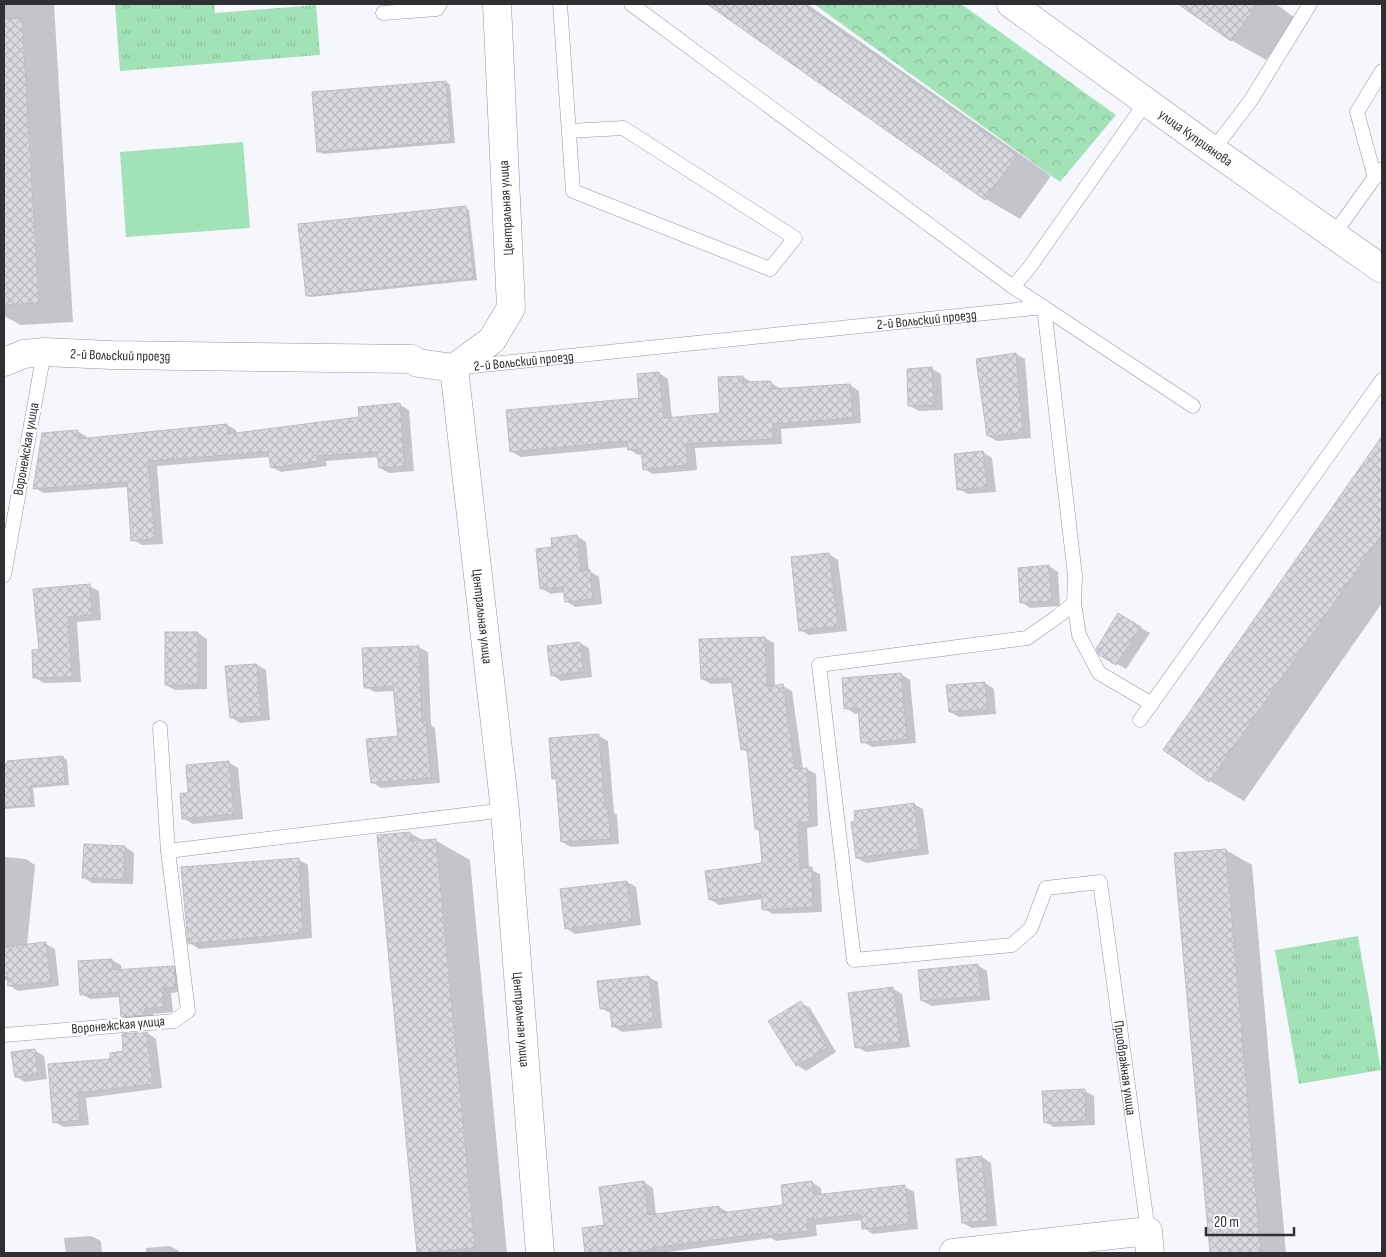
<svg xmlns="http://www.w3.org/2000/svg" width="1386" height="1257" font-family="'Sofia Sans Condensed',sans-serif">
	<style>
		.grass { fill: url(#grass-tufts) }
		.forest { fill: url(#forest-crowns) }
		.garden { fill: #a1e2b7 }
		.shadow { fill: #0003 }
		.building { fill: url(#building-cross-hatch); stroke: #bdbec4 }
		.lines { fill: none; stroke-linecap: round; stroke-linejoin: round }
		.lane-casing { stroke: #94969b; stroke-width: 15 }
		.street-casing { stroke: #94969b; stroke-width: 29 }
		.lane { stroke: #fff; stroke-width: 14 }
		.street { stroke: #fff; stroke-width: 28 }
		.labels { text-anchor: middle; dominant-baseline: central; stroke-width: 5; stroke-linejoin: round; paint-order: stroke }
		.street-label { font-size: 14px; fill: #2f3032; stroke: #fff }
	</style>
	<defs>
		<pattern id="grass-tufts" width="24" height="20" patternUnits="userSpaceOnUse" patternTransform="scale(1.25)"><rect width="24" height="20" fill="#a1e2b7"/><path d="M3 7l-1-3M5 7V3M7 7l1-3M15 17l-1-3M17 17v-4M19 17l1-3" fill="none" stroke="#8bc29e"/></pattern>
		<pattern id="forest-crowns" width="20" height="18" patternUnits="userSpaceOnUse" patternTransform="scale(1.25)"><rect width="20" height="18" fill="#a1e2b7"/><path d="M2 6a3 3 0 1 1 6 0M12 15a3 3 0 1 1 6 0" fill="none" stroke="#8bc29e"/></pattern>
		<pattern id="building-cross-hatch" width="8" height="8" patternUnits="userSpaceOnUse" patternTransform="scale(1.25)"><rect width="8" height="8" fill="#d8d9df"/><path d="M0 0l8 8M0 8l8-8" fill="none" stroke="#babbc0"/></pattern>
	</defs>
	<rect width="100%" height="100%" fill="#f6f7fd"/>
	<path class="grass" d="M115,4H214L215,13L316,5L320,55L120,71Z
		M1358,936L1381,1070L1299,1084L1275,950Z"/>
	<path class="forest" d="M814,4H961L1116,115L1060,182Z"/>
	<path class="garden" d="M243,142L250,228L126,237L120,152Z"/>
	<path class="shadow" d="M4,4H54L73,322L21,325L4,316Z
		M710,4H807L1051,176L1020,219L986,199Z
		M1180,4H1276L1295,18L1266,60L1231,40Z
		M446,82L450,85L455,143L323,154L318,151Z
		M465,208L469,210L477,280L311,297L307,295Z
		M1016,354L1025,359L1031,438L997,441L988,436Z
		M932,369L941,374L943,410L919,411L910,406Z
		M659,373L668,379L672,419L721,414L743,377L753,383L770,382L779,388L780,390L850,385L859,391L861,423L781,429L782,444L695,448L697,470L653,474L644,469L643,454L638,455L629,449V447L521,457L512,452L640,399Z
		M400,405L409,410L414,471L389,473L380,468L379,457L326,461L327,466L281,472L272,467L270,457L157,466L163,544L142,545L133,540L128,487L44,493L34,488L77,431L87,437V439L227,425L236,430L237,434L360,418Z
		M1382,439V603L1244,801L1210,781L1298,561Z
		M983,452L992,458L996,492L968,494L958,489Z
		M577,536L586,542L589,571L599,577L602,604L575,607L566,601L565,592L551,594L541,588L554,548Z
		M829,554L838,560L847,631L809,635L800,630Z
		M1049,566L1058,572L1060,606L1030,608L1021,602Z
		M89,586L99,591L101,620L77,622L81,682L44,683L35,678L40,651Z
		M1118,615L1150,633L1126,669L1100,654Z
		M198,633L207,639V689L175,690L166,685Z
		M765,638L774,643L775,687L783,686L792,691L803,769H807L816,774L818,826L807,828L809,869L820,874L822,912L773,914L764,909L763,899L719,905L710,899L763,864L760,831L756,829L749,753L742,749L733,683L711,684L702,679Z
		M580,643L589,648L592,677L561,681L552,675Z
		M418,647L428,652L431,725L435,728L440,783L381,788L372,782L400,738L395,691L375,692L365,687Z
		M257,665L266,670L270,720L240,723L231,717Z
		M901,674L910,680L916,743L872,747L863,742L860,713L855,714L846,708Z
		M985,683L994,689L996,714L959,717L950,712Z
		M599,736L608,741L614,813L617,815L619,844L571,847L562,842L557,780L553,778Z
		M63,757L67,760L69,785L33,788L35,807L4,809V765Z
		M228,762L238,768L243,819L193,824L183,818L190,794Z
		M914,804L923,809L929,854L866,863L857,858Z
		M410,833L424,841L435,840L470,860L507,1253H418Z
		M85,845L125,847L134,853L133,884L92,883L83,877Z
		M1226,850L1252,865L1286,1253H1211L1175,854Z
		M4,857L26,859L35,865L27,946L46,944L55,949L59,986L18,991L9,985L8,980H4V976L13,975V972L4,973Z
		M299,860L308,865L312,938L199,949L190,943Z
		M627,882L636,887L641,925L575,934L566,928Z
		M112,960L121,965L122,971L173,967L183,972L185,991L171,993L173,1012L153,1014V1019L131,1021L122,1016L121,997L91,999L81,994Z
		M977,965L987,971L990,1000L932,1006L922,1001Z
		M649,977L658,982L662,1028L622,1032L613,1026L612,1014L601,1008Z
		M893,989L902,994L910,1047L866,1052L857,1047Z
		M801,1003L810,1008L836,1052L806,1071L797,1065Z
		M147,1033L156,1039L162,1088L86,1098L89,1125L64,1127L54,1122L50,1065L112,1060L124,1053Z
		M34,1050L44,1056L47,1079L25,1082L16,1077Z
		M1084,1091L1094,1096L1095,1125L1054,1127L1045,1122Z
		M982,1157L991,1163L997,1226L972,1228L963,1223Z
		M644,1182L653,1188L656,1215L719,1207L729,1213L785,1206L812,1182L821,1188L822,1196L905,1187L914,1192L918,1229L873,1234L864,1228L863,1220L816,1225L817,1236L776,1241L771,1238L661,1253H587L583,1229L605,1226Z
		M91,1236L101,1241L102,1253H66L64,1238Z
		M170,1246L179,1251V1253H146V1248Z"/>
	<path class="building" d="M707,4H803L1017,155L985,200Z
		M1178,4H1257L1231,41Z
		M22,18L39,303L4,305V19Z
		M446,81L451,141L317,152L312,92Z
		M466,206L474,278L306,296L298,224Z
		M1016,353L1023,433L987,436L976,359Z
		M932,367L934,405L908,406L907,369Z
		M659,372L664,418L720,413L718,377L743,376V382L771,381V389L850,384L853,418L773,424V439L686,444L688,465L643,470L641,449L628,450L627,441L510,452L506,410L639,398L637,374Z
		M400,403L405,466L379,468L377,452L317,456L318,461L271,468L268,452L148,461L155,539L131,541L127,482L33,489L42,433L78,430V439L227,424L228,434L359,417L358,407Z
		M1382,436V534L1209,782L1163,750Z
		M983,451L987,487L957,490L954,454Z
		M577,535L581,571L590,570L593,599L565,602L563,587L540,589L536,549L552,547L551,538Z
		M829,553L838,626L799,631L791,557Z
		M1049,565L1052,601L1020,603L1018,568Z
		M90,584L92,615L68,617L72,677L33,678L32,650L39,649L33,589Z
		M1118,613L1141,627L1116,665L1099,655L1096,649Z
		M165,632H198V685H165Z
		M765,637L767,687L783,684L795,769L807,768L810,822L798,823L800,868L812,867L813,907L762,910L761,894L709,900L705,871L762,863L759,829H755L747,749L741,750L731,678L701,679L699,639Z
		M580,642L584,672L551,676L547,646Z
		M419,646L422,721H426L431,778L371,783L366,739L398,736L393,686L364,688L362,648Z
		M257,664L261,716L230,718L225,666Z
		M901,673L907,739L861,743L858,708L844,709L842,678Z
		M985,682L988,709L949,712L946,685Z
		M599,734L605,809H608L611,839L561,842L556,778L552,779L549,738Z
		M63,756L65,783L30,786L31,805L4,807V764L8,763L7,761Z
		M229,761L234,814L182,819L180,793H188L186,765Z
		M914,803L920,849L856,858L851,822L855,821L854,811Z
		M410,832L411,841L436,839L475,1248L419,1253H417L377,835Z
		M84,844L125,846L124,880L82,878Z
		M1226,849L1261,1253H1210L1174,853Z
		M299,858L303,933L188,944L181,867Z
		M627,881L632,921L565,929L560,889Z
		M46,942L51,982L8,986L7,974H4V947Z
		M112,959L113,970L174,966L176,987L163,988L164,1007L144,1009L145,1015L121,1017L119,992L80,995L78,961Z
		M978,964L981,996L921,1001L918,970Z
		M649,976L654,1023L612,1027L610,1008L600,1009L597,981Z
		M893,987L901,1042L855,1048L848,993Z
		M801,1001L828,1047L796,1066L768,1021Z
		M147,1032L153,1084L78,1093L80,1120L53,1123L48,1064L110,1059V1053L123,1051L122,1034Z
		M35,1049L38,1074L15,1077L11,1052Z
		M1085,1089L1086,1121L1044,1123L1042,1091Z
		M982,1156L988,1221L962,1223L956,1159Z
		M644,1181L648,1215L719,1206L720,1213L783,1205L781,1185L812,1181L814,1195L905,1185L910,1224L862,1229L861,1214L807,1220L808,1231L766,1236L765,1233L652,1248L653,1250L624,1253H585L582,1228L604,1225L599,1187Z"/>
	<g class="lines">
		<defs>
			<g id="lane">
				<path d="M560,4L573,191L770,269L795,238L623,128L569,131"/>
				<path d="M631,4L1013,287L1029,268L1146,102"/>
				<path d="M383,13L437,9L440,4"/>
				<path d="M1213,150L1251,100L1310,4"/>
				<path d="M1375,178L1357,112L1382,71"/>
				<path d="M1334,234L1380,170"/>
				<path d="M1013,287L1193,406"/>
				<path id="s1" d="M463,367L1044,307L1075,576L1074,603L1057,617L1027,638L819,665L854,960L1012,945L1031,928L1046,888L1100,882L1148,1231"/>
				<path d="M4,575L44,352"/>
				<path d="M1074,603L1079,635L1099,673L1152,704"/>
				<path d="M1140,720L1382,380"/>
				<path d="M168,851L505,810"/>
				<path d="M4,1035L174,1021L188,1011L168,851L160,728"/>
			</g>
			<g id="street">
				<path id="s2" d="M1011,4L1213,150L1382,269"/>
				<path id="s3" d="M4,362L24,354L44,352L111,355L412,359L418,363L454,368"/>
				<path id="s4" d="M454,368L505,810L540,1253"/>
				<path d="M454,368L492,340L511,308L497,4"/>
				<path d="M953,1253L1148,1231L1150,1253"/>
			</g>
		</defs>
		<use href="#lane" class="lane-casing"/>
		<use href="#street" class="street-casing"/>
		<use href="#lane" class="lane"/>
		<use href="#street" class="street"/>
	</g>
	<g class="labels">
		<g class="street-label">
			<text stroke="none"><textPath href="#s2" startOffset="228">улица Куприянова</textPath></text>
			<text transform="translate(506 208) rotate(-93)">Центральная улица</text>
			<text stroke="none"><textPath href="#s1" startOffset="466">2-й Вольский проезд</textPath></text>
			<text stroke="none"><textPath href="#s3" startOffset="118">2-й Вольский проезд</textPath></text>
			<text stroke="none"><textPath href="#s1" startOffset="61">2-й Вольский проезд</textPath></text>
			<text transform="translate(26 449) rotate(-80)">Воронежская улица</text>
			<text stroke="none"><textPath href="#s4" startOffset="250">Центральная улица</textPath></text>
			<text stroke="none"><textPath href="#s4" startOffset="655">Центральная улица</textPath></text>
			<text transform="translate(118 1025) rotate(-5)">Воронежская улица</text>
			<text stroke="none"><textPath href="#s1" startOffset="1916">Приовражная улица</textPath></text>
		</g>
	</g>
	<rect width="1386" height="1257" fill="none" stroke="#2f3032" stroke-width="10"/>
	<path d="M1206 1227v8h88v-8" fill="none" stroke="#2f3032" stroke-width="2.5"/>
	<text x="1214" y="1227" font-size="15" fill="#2f3032" stroke="#ffffff" stroke-width="4" paint-order="stroke">20 m</text>
</svg>
